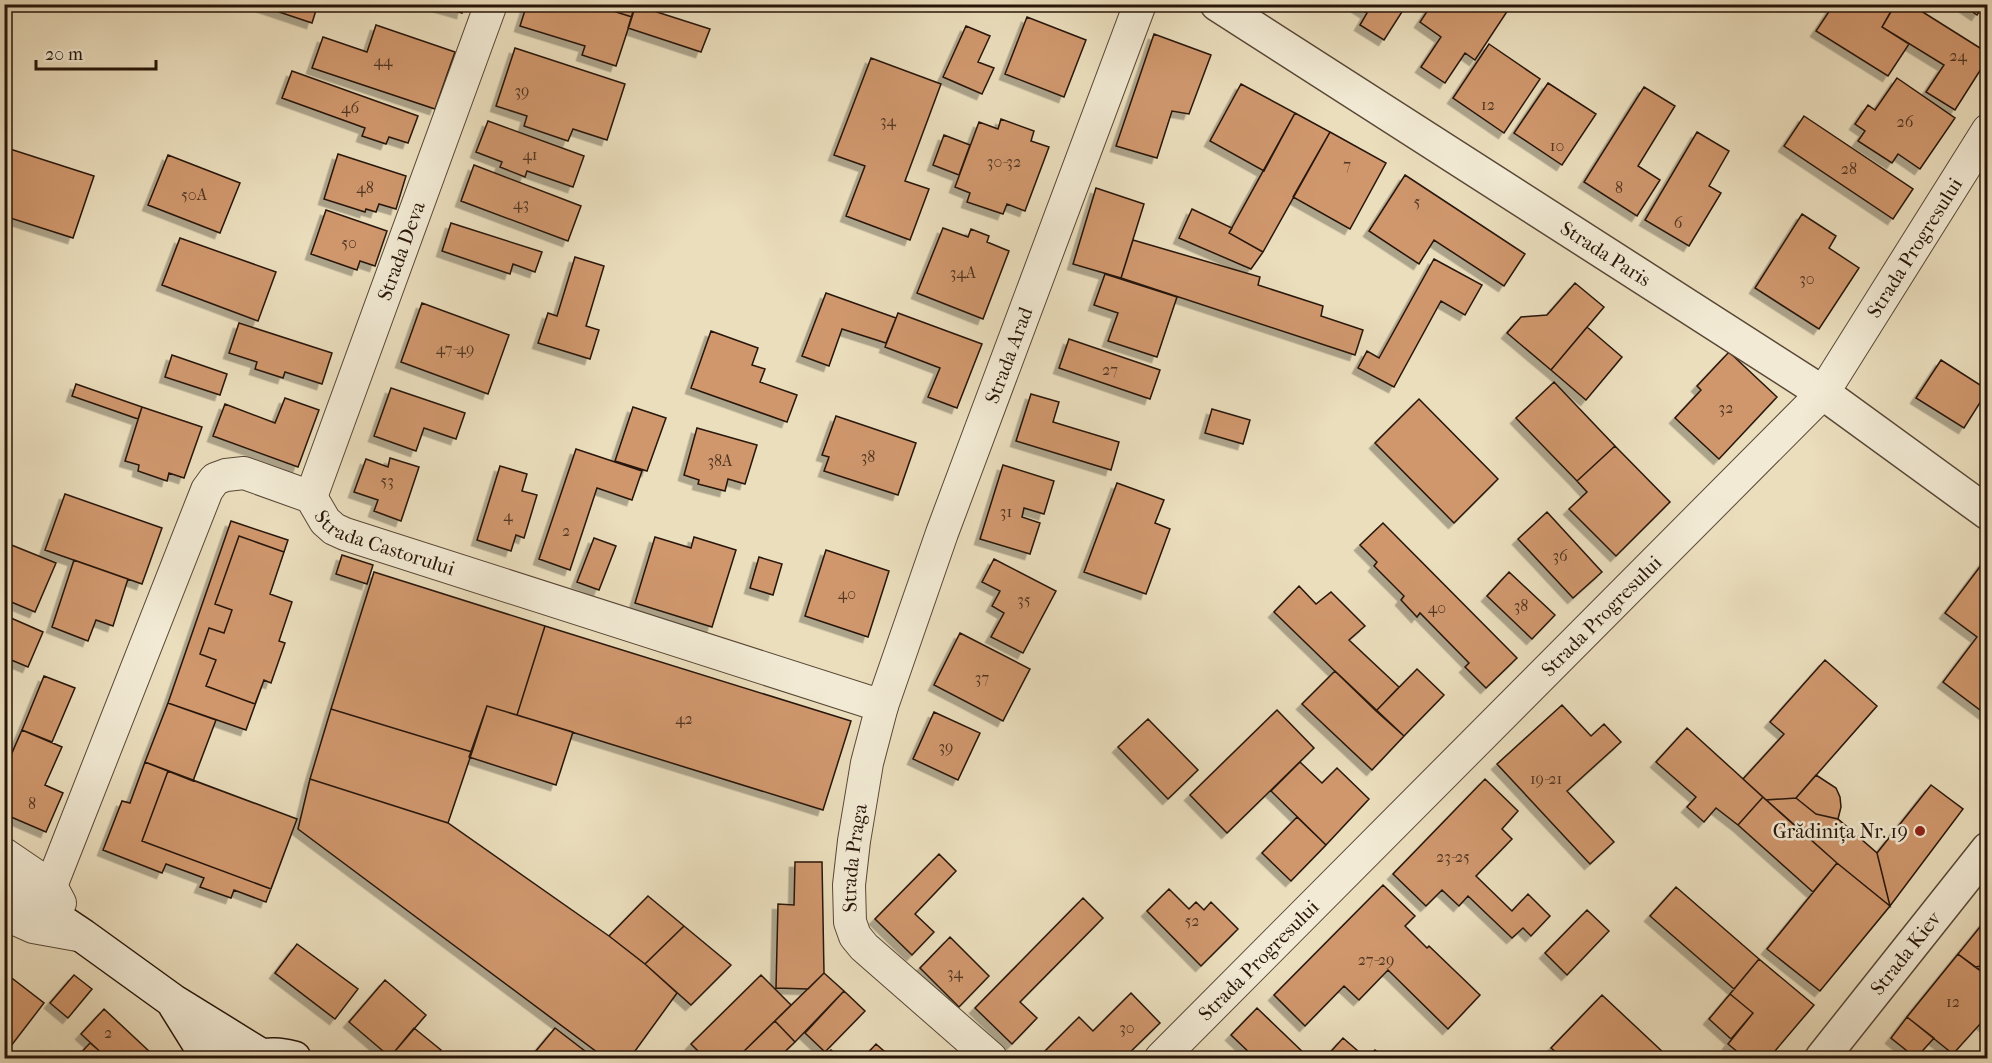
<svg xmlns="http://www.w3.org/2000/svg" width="1992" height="1063" font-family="'IM FELL French Canon',serif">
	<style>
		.building { fill: #d0976d; stroke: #271509; stroke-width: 1.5; filter: url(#shadow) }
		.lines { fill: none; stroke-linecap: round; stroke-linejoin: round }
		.minor-casing { stroke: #584736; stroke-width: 34 }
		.tertiary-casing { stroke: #584736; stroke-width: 36 }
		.secondary-casing { stroke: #271509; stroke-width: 36 }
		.minor { stroke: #f2ead4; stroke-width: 32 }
		.tertiary { stroke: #f2ead4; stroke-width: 33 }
		.secondary { stroke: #f2ead4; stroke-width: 33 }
		.poi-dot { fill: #8f2418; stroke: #f2ead4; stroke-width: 2 }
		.labels { text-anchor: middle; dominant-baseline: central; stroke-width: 5; stroke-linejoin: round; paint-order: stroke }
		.number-label { font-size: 16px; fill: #513622 }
		.street-label { font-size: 20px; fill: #271509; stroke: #f2ead4 }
		.poi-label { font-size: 20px; fill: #271509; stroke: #f2ead4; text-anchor: end }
	</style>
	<defs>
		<filter id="shadow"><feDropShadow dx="-5.5" dy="5.5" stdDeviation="0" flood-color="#0004"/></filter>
	</defs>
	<rect width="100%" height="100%" fill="#ebdebd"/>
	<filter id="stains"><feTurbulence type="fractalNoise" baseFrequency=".00333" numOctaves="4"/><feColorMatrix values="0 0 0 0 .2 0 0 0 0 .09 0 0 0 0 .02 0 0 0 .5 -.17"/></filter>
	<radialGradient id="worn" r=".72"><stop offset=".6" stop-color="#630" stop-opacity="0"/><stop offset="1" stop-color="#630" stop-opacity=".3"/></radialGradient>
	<path class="building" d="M261,4H318L312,23L261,6Z
		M431,4H464L462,13Z
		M527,4H591L632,17L616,66L582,55L585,46L520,26Z
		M591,4H636L632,17Z
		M1353,4H1407L1384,40L1360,25L1367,13Z
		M1432,4H1512L1475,60L1465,53L1445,83L1421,67L1441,37L1420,22Z
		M1834,4L1895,5L1882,27L1909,44L1888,76L1816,31Z
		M1910,4L1988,53V58L1955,110L1926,92L1944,65L1882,27L1895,4Z
		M1961,4H1984L1977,15Z
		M635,5L710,29L701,52L628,28Z
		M1027,17L1086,40L1064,97L1005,74Z
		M376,25L455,52L435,109L312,68L323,37L367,52Z
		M966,26L990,36L978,62L994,68L982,94L943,77Z
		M1154,34L1211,55L1189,114L1172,111L1157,158L1116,146Z
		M1489,44L1540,79L1504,133L1453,98Z
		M515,48L625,84L607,140L573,129L568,141L524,126L527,116L496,106Z
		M871,58L941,84L905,181L929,189L910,240L846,216L865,166L834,155Z
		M292,71L418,116L408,143L389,137L386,144L362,136L365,128L282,98Z
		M1897,78L1955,118L1920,169L1898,154L1892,163L1858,141L1865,131L1855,124L1868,105L1875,110Z
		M1548,83L1596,114L1562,165L1514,133Z
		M1241,84L1295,113L1264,171L1210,141Z
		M1644,87L1675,106L1638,166L1660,180L1637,216L1584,182Z
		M1295,113L1330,132L1263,252L1229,233Z
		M1804,116L1913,189L1893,219L1784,146Z
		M1001,119L1034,131L1031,141L1049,147L1025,211L1007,204L1003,214L967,202L970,193L955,187L979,122L998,129Z
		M488,121L584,156L573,187L527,171L525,177L500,167L502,162L476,152Z
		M1330,132L1386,163L1350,229L1293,197Z
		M1697,132L1729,151L1709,186L1721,193L1689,246L1645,220Z
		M944,135L970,145L959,175L933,165Z
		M10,149L94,176L73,238L4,216V167Z
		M338,154L406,176L396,209L379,204L376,212L366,209L365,212L324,199Z
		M168,155L240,183L220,233L148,205Z
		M474,165L581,206L568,241L461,201Z
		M1405,175L1525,254L1504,286L1434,240L1419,264L1369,231Z
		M1096,188L1144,204L1121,278L1073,264Z
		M1192,209L1232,228L1229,233L1263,252L1251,269L1179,238Z
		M326,210L387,231L375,266L360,261L357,270L311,254Z
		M1802,214L1836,236L1829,248L1859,268L1819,329L1755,288Z
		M451,223L542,252L535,272L513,264L510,274L442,251Z
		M943,228L968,237L971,229L989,236L987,242L1009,251L983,319L917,293Z
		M180,238L276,272L258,321L162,285Z
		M1133,240L1260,277L1258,285L1323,306L1321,316L1363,330L1355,355L1121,278Z
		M575,257L604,266L586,326L599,330L590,359L538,343L548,313L557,316Z
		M1434,259L1482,285L1465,315L1441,301L1394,387L1358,368L1367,351L1379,358Z
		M1105,274L1177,297L1157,357L1108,341L1118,313L1094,305Z
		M1575,283L1604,307L1551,370L1507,333L1521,317L1547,315Z
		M826,293L896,318L886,343L842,329L829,366L802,356Z
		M422,303L509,335L488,394L401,362Z
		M898,313L982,344L957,408L928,397L940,368L885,347Z
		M239,323L332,353L322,384L285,372L283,378L255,369L257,362L229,353Z
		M1587,327L1622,357L1586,400L1551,370Z
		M711,331L758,348L752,365L765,369L760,382L797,395L787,422L691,388Z
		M1069,339L1160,370L1150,399L1059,368Z
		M1729,352L1777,397L1719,459L1675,418L1701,390L1697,386Z
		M172,355L227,374L220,395L165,377Z
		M1941,360L1988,390L1964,428L1916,398Z
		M1554,382L1615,446L1577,481L1516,418Z
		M76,384L142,407L138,419L72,396Z
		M391,388L465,413L456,439L424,428L416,451L374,436Z
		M1031,394L1059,402L1053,422L1119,442L1111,470L1016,441Z
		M285,398L319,410L298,467L213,436L225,404L275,423Z
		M1419,399L1498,479L1454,523L1375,443Z
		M142,407L202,427L184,478L169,473L167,481L138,471L139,465L125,461Z
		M633,407L666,418L647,471L615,461Z
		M1212,409L1250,420L1243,444L1205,433Z
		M836,416L916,443L898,495L824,471L829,457L822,455Z
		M697,428L757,445L745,484L728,479L725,491L698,484L699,480L684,475Z
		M1615,446L1670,502L1616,556L1569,509L1587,492L1577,481Z
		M576,449L642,471L632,500L597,488L570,570L539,559Z
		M390,458L419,467L401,521L374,511L378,500L354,492L366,459L388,467Z
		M1003,465L1054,481L1044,514L1024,508L1022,517L1040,523L1030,554L980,539Z
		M500,466L527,474L522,491L537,495L524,538L516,535L511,551L477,540Z
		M1117,483L1164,500L1155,523L1170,529L1146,594L1084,572Z
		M65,494L162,528L142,584L45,550Z
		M1547,512L1602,572L1573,598L1518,539Z
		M231,521L288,540L270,594L292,602L279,641L285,643L271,683L264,680L246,730L168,703Z
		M1383,523L1517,658L1486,688L1465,667L1469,663L1420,613L1417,617L1401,600L1404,596L1374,566L1377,562L1360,545Z
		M239,536L284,552L270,594L292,602L279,641L285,643L271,683L264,680L255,704L206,686L216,660L200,654L209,628L224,633L232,610L215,604Z
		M655,537L691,548L694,537L736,550L712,627L635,603Z
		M594,538L616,546L599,590L577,582Z
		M4,542L56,563L35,612L4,599Z
		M826,550L889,571L868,637L805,616Z
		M342,555L373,565L367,584L336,574Z
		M1988,556V716L1943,682L1977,637L1945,613Z
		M759,557L782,564L773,595L750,588Z
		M994,559L1056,591L1023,653L991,637L1004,613L992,606L1000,591L982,582Z
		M74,560L128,579L113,626L96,620L88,641L52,627Z
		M374,572L545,626L517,715L487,706L472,752L331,709Z
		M1509,572L1555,615L1532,639L1487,596Z
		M1299,586L1316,604L1331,592L1365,626L1349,640L1399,687L1376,711L1274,612Z
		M4,615L43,632L28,667L4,657Z
		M545,626L851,721L823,810L517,715Z
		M960,633L1030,669L1003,721L934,685Z
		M1825,660L1877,706L1796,798L1766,800L1743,779L1784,734L1770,722Z
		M1417,669L1444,695L1404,736L1376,711Z
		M1335,671L1404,736L1372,770L1302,704Z
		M44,676L75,688L52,742L22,730Z
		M168,703L216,720L193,781L145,762Z
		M1562,705L1591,736L1604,724L1621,742L1567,791L1614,842L1590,864L1497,764Z
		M487,706L573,732L556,785L469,757Z
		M331,709L472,752L448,823L310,779Z
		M1277,710L1314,748L1227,833L1190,795Z
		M934,712L980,733L958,780L913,759Z
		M1148,719L1198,770L1168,799L1118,747Z
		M1687,728L1763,797L1738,825L1716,808L1704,822L1687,807L1696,797L1656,762Z
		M22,730L62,747L45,785L63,793L46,832L4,814V771Z
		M145,762L297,819L266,902L234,890L231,898L200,887L204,878L166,864L162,873L103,850L122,801L130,803Z
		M1300,762L1322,783L1337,768L1369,799L1326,845L1271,791Z
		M168,771L297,819L271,889L142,841Z
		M1816,775L1836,788L1840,797L1841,807L1838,819L1816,814L1796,798Z
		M310,779L448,823L609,936L645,964L677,993L630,1058H605L298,829Z
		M1485,779L1518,811L1502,829L1512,839L1476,876L1512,911L1528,894L1550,916L1531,936L1523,928L1512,938L1468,896L1459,906L1442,890L1426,906L1393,874Z
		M1931,785L1963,809L1890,906L1877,853Z
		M1763,797L1837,863L1813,892L1738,825Z
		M1796,798L1816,814L1838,819L1877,853L1890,906L1837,863L1766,800Z
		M1297,817L1326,845L1291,881L1262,853Z
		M939,854L956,871L915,914L934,932L912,955L875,919Z
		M795,862H822L824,973L808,989L776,988L778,904L794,905Z
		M1837,863L1890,906L1820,991L1767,949Z
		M1383,885L1415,916L1405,926L1427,948L1429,946L1480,995L1448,1029L1388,970L1359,1000L1344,986L1305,1026L1274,995Z
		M1676,887L1759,959L1734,989L1650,916Z
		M1169,889L1189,909L1196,902L1204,910L1211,902L1238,929L1201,966L1147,911Z
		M648,896L684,926L645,964L609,936Z
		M1083,898L1103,918L1020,1002L1037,1018L1012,1044L975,1008Z
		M1587,910L1609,931L1567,975L1545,953Z
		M1988,917V965L1975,967L1958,954Z
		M684,926L731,965L691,1005L645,964Z
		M950,937L989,976L959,1007L920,968Z
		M297,944L358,989L335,1019L275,973Z
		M1958,954L1988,976V985L1981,1023L1953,1054L1907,1017Z
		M1759,959L1814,1005L1769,1058H1745L1728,1044L1753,1013L1730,994Z
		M1988,965V976L1975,967Z
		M4,972L44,1003L4,1055Z
		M824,973L844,991L795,1042L775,1021Z
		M74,975L92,989L68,1018L50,1003Z
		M761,975L791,1005L737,1058H705L691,1044Z
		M385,980L426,1015L390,1057L349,1022Z
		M1988,985V1028L1981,1023Z
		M844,991L865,1011L825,1052L805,1033Z
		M1131,993L1160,1023L1124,1058H1038L1079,1017L1093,1031Z
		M1730,994L1753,1013L1731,1039L1709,1019Z
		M1602,995L1666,1055L1663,1058H1624L1620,1055L1617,1058H1563L1551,1048Z
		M1257,1008L1309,1058H1255L1231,1035Z
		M104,1009L151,1053L145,1058H107L81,1034Z
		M1907,1017L1934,1038L1916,1058L1891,1038Z
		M775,1021L795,1042L778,1058H737Z
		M414,1028L441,1050L433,1058L390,1057Z
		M555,1028L594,1058H530Z
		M1343,1038L1366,1058H1325Z
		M90,1043L103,1054L99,1058H76Z
		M876,1044L892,1058H863Z
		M831,1050L840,1058H823Z
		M1375,1050L1385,1058H1367Z"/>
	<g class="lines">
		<defs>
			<g id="minor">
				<path id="s1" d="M311,497L491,4"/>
				<path d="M4,854L51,886L60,903"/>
				<path id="s2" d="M51,886L207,490L215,479L226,475L244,473L311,497L325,521L334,529L345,534L882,706"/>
				<path d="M4,914L33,927L83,936"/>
				<path id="s3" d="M991,1058L864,947L855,936L850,922L849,885L854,841L867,763L882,706L942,533L1140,4"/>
				<path id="s4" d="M1161,1058L1823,393L1988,130"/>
			</g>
			<g id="tertiary">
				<path id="s5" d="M1217,4L1823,393L1988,513"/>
				<path id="s6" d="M1822,1058L1988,849"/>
			</g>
			<path id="secondary" d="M4,883L83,936L173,1001L262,1056
				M175,1005L208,1058
				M255,1058C268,1053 281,1055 294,1058"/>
		</defs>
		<use href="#minor" class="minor-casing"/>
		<use href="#tertiary" class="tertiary-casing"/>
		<use href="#secondary" class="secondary-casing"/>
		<use href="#minor" class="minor"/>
		<use href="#tertiary" class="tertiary"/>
		<use href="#secondary" class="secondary"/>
	</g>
	<circle class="poi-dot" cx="1920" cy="831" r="6"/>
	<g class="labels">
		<g class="number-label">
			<text x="1958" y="55">24</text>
			<text x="383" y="60">44</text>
			<text x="522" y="90">39</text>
			<text x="1488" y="104">12</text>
			<text x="350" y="107">46</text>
			<text x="888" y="120">34</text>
			<text x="1905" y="121">26</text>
			<text x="1557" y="145">10</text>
			<text x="530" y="154">41</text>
			<text x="1004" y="161">30-32</text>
			<text x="1347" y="164">7</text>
			<text x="1849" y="168">28</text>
			<text x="365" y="187">48</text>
			<text x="1619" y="187">8</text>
			<text x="194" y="194">50A</text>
			<text x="1417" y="201">5</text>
			<text x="521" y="203">43</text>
			<text x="1678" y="222">6</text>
			<text x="349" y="242">50</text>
			<text x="963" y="272">34A</text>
			<text x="1807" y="278">30</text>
			<text x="455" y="348">47-49</text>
			<text x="1110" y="369">27</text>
			<text x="1726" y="407">32</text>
			<text x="868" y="456">38</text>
			<text x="720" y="460">38A</text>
			<text x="387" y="480">53</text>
			<text x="1006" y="511">31</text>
			<text x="508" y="515">4</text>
			<text x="566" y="530">2</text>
			<text x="1560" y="555">36</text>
			<text x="847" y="593">40</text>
			<text x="1024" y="599">35</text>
			<text x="1521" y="605">38</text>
			<text x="1437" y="607">40</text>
			<text x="982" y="677">37</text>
			<text x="684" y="718">42</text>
			<text x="946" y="746">39</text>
			<text x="1546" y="778">19-21</text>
			<text x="32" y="803">8</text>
			<text x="1453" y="856">23-25</text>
			<text x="1192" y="920">52</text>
			<text x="1376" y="959">27-29</text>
			<text x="955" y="972">34</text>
			<text x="1953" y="1001">12</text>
			<text x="1127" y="1027">30</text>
			<text x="108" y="1032">2</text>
		</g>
		<g class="street-label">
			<text stroke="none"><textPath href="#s4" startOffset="1110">Strada Progresului</textPath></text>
			<text stroke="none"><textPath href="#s1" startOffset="262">Strada Deva</textPath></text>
			<text stroke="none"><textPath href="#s5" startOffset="462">Strada Paris</textPath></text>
			<text stroke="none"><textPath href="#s3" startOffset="790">Strada Arad</textPath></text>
			<text stroke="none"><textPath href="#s2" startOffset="632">Strada Castorului</textPath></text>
			<text stroke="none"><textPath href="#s4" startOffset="624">Strada Progresului</textPath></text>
			<text stroke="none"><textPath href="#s3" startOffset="262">Strada Praga</textPath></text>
			<text stroke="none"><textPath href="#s6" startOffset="134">Strada Kiev</textPath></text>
			<text stroke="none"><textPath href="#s4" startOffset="138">Strada Progresului</textPath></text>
		</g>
		<g class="poi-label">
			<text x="1908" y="831">Grădinița Nr. 19</text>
		</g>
	</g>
	<rect width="1992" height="1063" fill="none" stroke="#ebdebd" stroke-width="24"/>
	<rect x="6" y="6" width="1980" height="1051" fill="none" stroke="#271509" stroke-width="3"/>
	<rect x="12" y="12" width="1968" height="1039" fill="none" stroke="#271509" stroke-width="1.5"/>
	<path d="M36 60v9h120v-9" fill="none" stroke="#271509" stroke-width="3"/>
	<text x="45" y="60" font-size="18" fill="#271509" stroke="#f2ead4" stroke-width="4.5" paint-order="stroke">20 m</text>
	<rect width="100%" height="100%" filter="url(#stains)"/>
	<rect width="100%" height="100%" fill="url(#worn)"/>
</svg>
